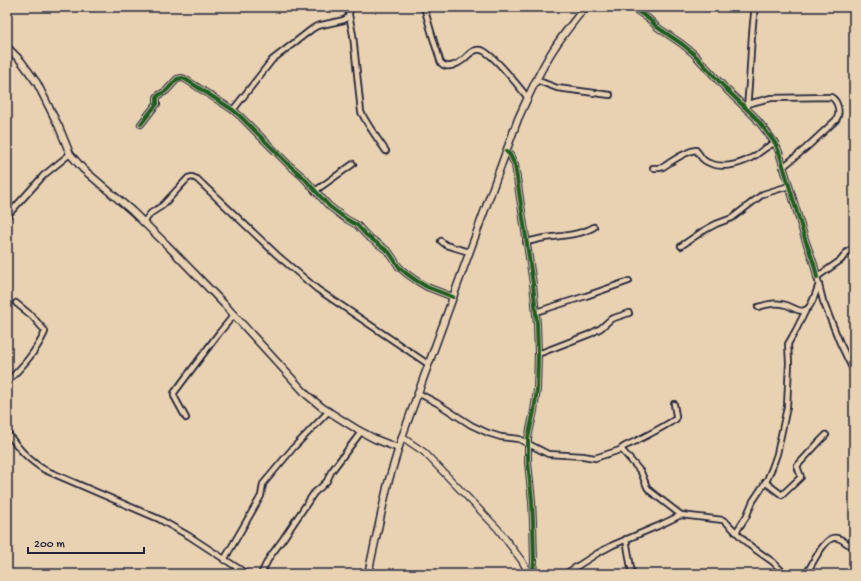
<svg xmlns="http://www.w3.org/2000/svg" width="861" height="581" viewBox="0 0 861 581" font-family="'Gochi Hand',sans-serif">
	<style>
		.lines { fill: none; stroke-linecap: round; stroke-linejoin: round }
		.minor-casing { stroke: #22223b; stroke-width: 8 }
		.tertiary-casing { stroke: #22223b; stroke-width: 8 }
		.secondary-casing { stroke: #22223b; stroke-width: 9 }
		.minor { stroke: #e8d2b1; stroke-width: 4.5 }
		.tertiary { stroke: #e8d2b1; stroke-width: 5.5 }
		.secondary { stroke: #e8d2b1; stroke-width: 6 }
		.cycleway-casing { stroke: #e8d2b1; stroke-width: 6 }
		.cycleway { stroke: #1b5e20; stroke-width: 4 }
	</style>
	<rect width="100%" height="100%" fill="#e8d2b1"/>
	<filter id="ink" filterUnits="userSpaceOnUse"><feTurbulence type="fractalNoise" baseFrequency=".025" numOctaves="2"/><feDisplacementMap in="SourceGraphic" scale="8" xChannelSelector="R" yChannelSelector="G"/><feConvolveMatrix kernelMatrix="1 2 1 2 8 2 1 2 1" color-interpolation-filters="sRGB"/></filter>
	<g filter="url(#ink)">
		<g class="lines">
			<defs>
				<g id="minor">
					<path d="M424,7C428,21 432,35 436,48C438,52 439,59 441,63C447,70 458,64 463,60C468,56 473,48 481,50C492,52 520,88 528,98"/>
					<path d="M632,7L649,19L657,27L682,44L694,54L727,90L754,116L766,131L775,143L779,152L805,239L814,264L817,277"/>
					<path d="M349,15L353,35L361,112C368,126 377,138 386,151"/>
					<path d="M536,80L557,88L610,95"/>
					<path d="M747,104L771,98L831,97C838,101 841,113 836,120L806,148L783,167"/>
					<path d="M747,106C751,73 750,40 755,7"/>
					<path d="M233,110L272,60L312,29L317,26L344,20L348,17L351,7"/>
					<path d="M141,124L155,106L157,104V97L159,95L166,91L177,79L182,78L185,79L233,110L240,116L288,164L303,177L329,206L346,219L357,225L366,235L389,252L399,267L407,274L417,281L427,287L453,297"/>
					<path d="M506,151L510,155L515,165L533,284L537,324L538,354L537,390L534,411L528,438V462L532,501L533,522L534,562L533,570L532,574"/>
					<path d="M653,168H659L663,167C672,161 686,151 696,150C699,153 701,158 704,160C706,162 709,163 712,164C726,169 744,163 756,155C763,150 767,146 775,143"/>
					<path d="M315,191L353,164"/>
					<path d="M7,216L44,175L70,154"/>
					<path d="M144,222L151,213L162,206L188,178L192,177L197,179L277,255L317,289L428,364"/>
					<path d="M441,241L446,245L469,252"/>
					<path d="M526,242C532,241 538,239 545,238C560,236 581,235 594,227"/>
					<path d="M681,246L703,231L716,224L732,218L763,194L789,186"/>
					<path d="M854,247L847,252L841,260L817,277L823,301L840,343L854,372"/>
					<path d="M758,307C768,304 776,302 786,305C793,307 800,314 807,309C812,306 817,289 819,284"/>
					<path d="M536,312L586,296L629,281"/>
					<path d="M538,354L590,334L601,328L611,319L629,313"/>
					<path d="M7,382C22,367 36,352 45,332V331L32,316L16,303"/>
					<path d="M418,393L437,403L471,425L488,433L501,437L519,439L548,454L583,456L595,458L620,450H622L641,472L647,487L650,491L681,515"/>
					<path d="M186,418L174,396V393L219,333L234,315"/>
					<path d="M7,432C18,448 28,460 45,470L159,519L189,536L247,574"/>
					<path d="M620,450C624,445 631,444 636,441C650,434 663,427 676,419V416L674,404"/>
					<path d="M765,482L782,495L801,477L797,466L820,441L826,435"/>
					<path d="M736,532L746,517L753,501L767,480L772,468L777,454L787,407L789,363L788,344L796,330L806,310"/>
					<path d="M626,539L632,574"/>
					<path d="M224,560L261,496L263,484L294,447L329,411"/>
					<path d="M261,574L269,558L283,539L314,493L321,487L327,481L331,472L361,432"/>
					<path d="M565,574L598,553L613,545L658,526L681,515L723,520L726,522L749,545L773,562L785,574"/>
					<path d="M806,574C812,566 825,534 837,538C845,539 845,546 854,545"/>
				</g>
				<path id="tertiary" d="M402,437L424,452L498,529L522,561L529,574"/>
				<g id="secondary">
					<path d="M7,47L21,61L37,83L59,127L70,154L83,169L132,211L167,245L224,304L307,395L323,408L358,430L375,439L398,448"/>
					<path d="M368,574L388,483L402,437L518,119C529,95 540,69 555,47C564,33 575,20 585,7"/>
				</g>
			</defs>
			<use href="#minor" class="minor-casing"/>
			<use href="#tertiary" class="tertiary-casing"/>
			<use href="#secondary" class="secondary-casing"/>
			<use href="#minor" class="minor"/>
			<use href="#tertiary" class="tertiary"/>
			<use href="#secondary" class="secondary"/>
			<defs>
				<g id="cycleway">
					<path d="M632,7L649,19L657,27L682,44L694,54L727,90L754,116L766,131L775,143L779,152L805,239L814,264L817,277"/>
					<path d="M141,124L155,106L157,104V97L159,95L166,91L177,79L182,78L185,79L233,110L240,116L288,164L303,177L329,206L346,219L357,225L366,235L389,252L399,267L407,274L417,281L427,287L453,297"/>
					<path d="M506,151L510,155L515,165L533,284L537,324L538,354L537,390L534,411L528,438V462L532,501L533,522L534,562L533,570L532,574"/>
				</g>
			</defs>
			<use href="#cycleway" class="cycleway-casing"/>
			<use href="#cycleway" class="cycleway"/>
		</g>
	</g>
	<rect width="861" height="581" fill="none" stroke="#e8d2b1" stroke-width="24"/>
	<rect x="12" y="12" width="837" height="557" fill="none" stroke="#22223b" stroke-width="1.5" filter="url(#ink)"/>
	<path d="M28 547v6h116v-6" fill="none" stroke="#22223b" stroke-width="2"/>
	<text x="34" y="547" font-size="12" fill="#22223b" stroke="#e8d2b1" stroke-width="3" paint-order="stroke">200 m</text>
</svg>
